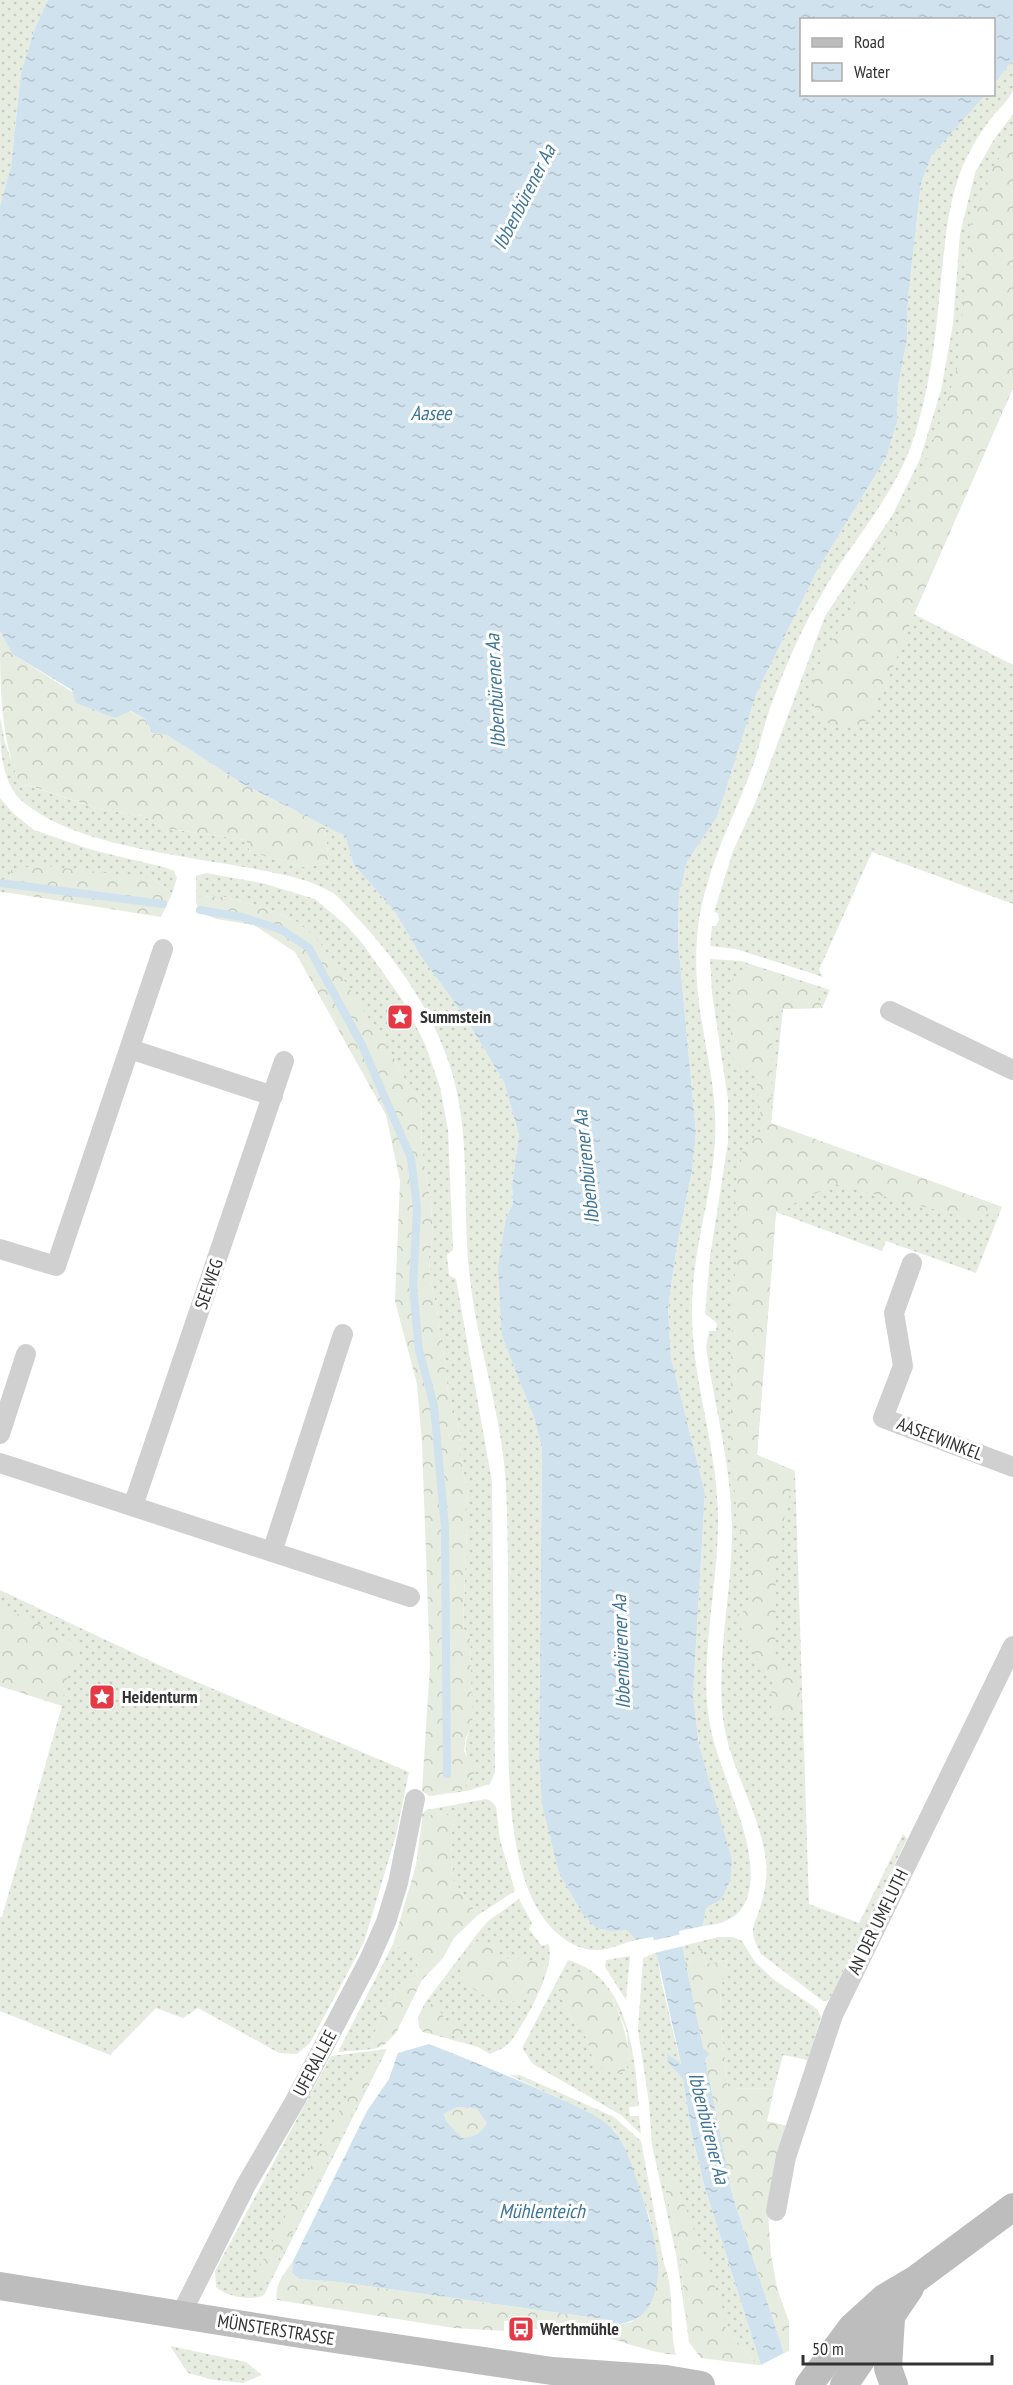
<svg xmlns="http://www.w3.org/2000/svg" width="1013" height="2385" viewBox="0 0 1013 2385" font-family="'PT Sans Narrow',sans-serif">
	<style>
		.grass { fill: url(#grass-dots); fill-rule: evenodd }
		.forest { fill: url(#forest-crowns) }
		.water { fill: url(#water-ripples); fill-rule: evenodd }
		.pier { fill: #fff }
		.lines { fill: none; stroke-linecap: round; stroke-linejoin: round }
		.stream { stroke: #cfe2ee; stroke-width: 8 }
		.street { stroke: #d0d0d0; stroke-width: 20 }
		.secondary { stroke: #bdbdbd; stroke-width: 28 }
		.labels { text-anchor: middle; stroke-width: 6; stroke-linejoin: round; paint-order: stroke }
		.poi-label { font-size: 18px; font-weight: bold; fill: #333; stroke: #fff; text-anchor: start }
		.street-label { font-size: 18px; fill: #333; stroke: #fff }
		.water-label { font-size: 20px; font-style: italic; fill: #3f7597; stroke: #fff }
	</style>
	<defs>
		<pattern id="grass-dots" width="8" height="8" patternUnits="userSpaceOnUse" patternTransform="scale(1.5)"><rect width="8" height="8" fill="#e6ecdf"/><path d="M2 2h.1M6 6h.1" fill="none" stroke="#c6cbc0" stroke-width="1.8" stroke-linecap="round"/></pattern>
		<pattern id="forest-crowns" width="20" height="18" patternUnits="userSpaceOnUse" patternTransform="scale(1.5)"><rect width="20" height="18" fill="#e6ecdf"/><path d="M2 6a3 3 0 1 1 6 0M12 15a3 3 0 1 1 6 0" fill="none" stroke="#c6cbc0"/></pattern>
		<pattern id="water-ripples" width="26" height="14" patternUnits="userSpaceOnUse" patternTransform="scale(1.5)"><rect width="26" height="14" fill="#cfe2ee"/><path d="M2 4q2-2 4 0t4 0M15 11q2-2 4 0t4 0" fill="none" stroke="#b2c2cd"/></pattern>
	</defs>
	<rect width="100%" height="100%" fill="#fff"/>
	<g class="grass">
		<path d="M0,0H48L35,28L21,72L11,166L0,206Z"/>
		<path d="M1013,60C1013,68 1013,82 1013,90C1010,100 996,111 989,121C975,140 964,160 957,182C946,217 944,254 940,290C935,343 929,395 911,446C890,503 847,546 819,599C798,636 781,676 767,717C762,733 759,749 753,765C739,805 718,844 707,885C695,924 694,963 699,1003C705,1049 718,1094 715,1141C712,1197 692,1251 692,1308C691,1380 717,1444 718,1515C719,1581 701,1647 708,1713C714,1766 757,1835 750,1886C746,1913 730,1924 703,1926L706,1908L722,1899L730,1881L699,1745L693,1695L705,1493L671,1358L668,1309L676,1251L692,1171L696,1133L678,941L679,895L687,862L717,817L757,692L817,571L885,460L897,422L898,386L907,340L908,298L921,184L932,155L984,95L994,94V84Z"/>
		<path d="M1013,114V388L914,614L1013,665V904L872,852L819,970L823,977L736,949L710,946L712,926H716L719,920L718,913L714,912L733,851L756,801L825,616L893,514L920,459L941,390L953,324L960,234L975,173L993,141Z"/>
		<path d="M0,717L5,743L20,785L30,786L100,809L143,816L163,828L246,840L250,852L304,867L329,863L325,829L328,827L345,836L354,865L395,912L420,955L465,1017L504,1082L519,1135L512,1185L513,1203L506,1218L502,1335L535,1420L542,1449L539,1751L612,1931L627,1929L636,1940C625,1942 619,1946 607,1949C582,1954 560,1940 545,1920C503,1864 509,1754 508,1686C508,1619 509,1552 506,1485C502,1415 478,1348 470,1279C463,1221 469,1161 459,1103C448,1036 407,971 361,922C352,913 343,900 333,893C309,878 277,873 249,868C186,856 94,847 40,814C28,806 18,800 11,787C0,765 0,741 0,717Z"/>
		<path d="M0,798L13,813L34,830L92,850L164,867L174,871L177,878L172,894L154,879L11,870L10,893L0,892Z"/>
		<path d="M206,873L262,883L315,899L347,926L362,943L403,1001L425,1044L440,1087L448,1130L453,1250L447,1255L449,1275L456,1279L492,1482L495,1772L490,1784L467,1791L429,1796L462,1790L475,1772C463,1755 463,1743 472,1725L470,1639L463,1627L467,1526L465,1511L468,1493L459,1453L461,1435L448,1391L444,1356L439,1334L437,1309L430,1277L429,1257L433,1235L431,1204L422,1150L421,1101L408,1086L394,1058L318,941L299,923L269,909L224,897L201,896L196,903V876Z"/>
		<path d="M710,959L741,961L830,990L822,1008L783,1009L771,1123L1002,1207L976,1273L886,1241L882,1251L776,1212L757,1455L795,1471L809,1904L859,1923L903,1834L907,1839L829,2000L823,2001L761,1954C757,1946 752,1937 753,1928C754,1923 757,1917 759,1911C764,1895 768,1879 766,1862C761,1813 728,1766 723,1718C716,1656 732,1594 732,1531C732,1469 715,1408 706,1347L709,1331H716L717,1323L705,1314L710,1257L728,1142V1100L712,993Z"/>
		<path d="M0,1590L178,1674L409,1772L396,1835L364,1942L310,2043L297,2054L279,2053L198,2008L183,2018L156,2008L110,2055L0,2011V1917H2L62,1706L0,1686Z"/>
		<path d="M486,1799L491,1801L496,1807L500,1840L515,1891L478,1915L453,1880L451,1836L455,1819C443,1812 432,1812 422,1821V1814L426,1810Z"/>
		<path d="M519,1899L532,1923L529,1929L542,1946L548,1944C558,1964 524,2025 510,2042C505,2048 496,2051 490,2054L478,2047L423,2032L419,2027L418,2017L425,2003L477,1934L488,1921ZM498,1954L514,1962L544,1964C547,1987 529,1993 511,2002L476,1991Z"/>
		<path d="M718,1937H733L742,1941L755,1962L773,1979L817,2009L821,2017L808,2060L783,2055L774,2089L728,2088L720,2015L721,1988L727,1960L706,1964L702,1945L690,1963L684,1960L682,1946Z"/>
		<path d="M393,1944L418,1958L416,1977L397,1986L395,1998L384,2009L371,2043L374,2049L338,2052Z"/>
		<path d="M657,1952L661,1980L681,2065L669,2064L683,2079L691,2130L705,2188L761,2365H757L724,2325L675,2179L667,2181L665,2188L678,2240L689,2341L676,2254L652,2145L649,2103L638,2030L643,1958Z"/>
		<path d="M630,1956L626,2000L605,1967L606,1960Z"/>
		<path d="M568,1960C629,1977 634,2053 639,2106L629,2107L630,2116H639L641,2134L621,2115L533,2064L522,2048ZM557,1987L613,1999L627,2032L629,2060L594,2062L586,2037L572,2021Z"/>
		<path d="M387,2049L264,2295C252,2302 225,2296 216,2287L215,2271L331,2056Z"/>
		<path d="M509,2075H520L614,2117L641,2141L664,2264L654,2247L650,2219L628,2158L615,2131L586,2111Z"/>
		<path d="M170,2346L246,2362L262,2375L243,2383L214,2380L188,2373Z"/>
	</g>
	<g class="forest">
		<path d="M1013,137V388L914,614L885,687L862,727L836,726L821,720L809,695L823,655L841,628L910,504L939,425L957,369L971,225L991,171Z"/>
		<path d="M0,631L12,654L114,718L130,711L145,719L152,733L167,735L243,784L328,827L325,829L329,863L304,867L250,852L246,840L163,828L143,816L100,809L31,786L20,785C0,737 0,683 0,631Z"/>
		<path d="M39,865L154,879L172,894L161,917L10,893L11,870Z"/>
		<path d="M201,896L224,897L269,909L299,923L319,941L394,1058L408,1086L421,1101L422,1150L431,1204L433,1235L429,1257L430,1277L437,1309L439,1334L444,1356L448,1391L461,1435L459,1453L468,1493L465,1511L467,1526L463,1627L470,1639L472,1709V1725L466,1737L464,1751L475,1772L462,1790L429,1796L422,1791L430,1665L422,1444L417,1384L395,1301L400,1181L386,1115L295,952L254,925L216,919L202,913L196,903Z"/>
		<path d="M753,966L815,989L822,1008L783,1009L773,1014L771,1123L1002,1207L976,1220L835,1184L776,1212L757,1455L795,1471L776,1555L775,1654L795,1675L802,1699L795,1718H771L772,1678L754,1654L735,1616L751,1607V1557L737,1524L731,1434V1370L733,1291L739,1245L735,1197L743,1149L762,1129L756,1076L736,1063L729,1050L734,1009L732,978Z"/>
		<path d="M0,1607H4L79,1645L80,1659C66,1669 65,1689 62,1705L0,1686Z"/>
		<path d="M446,1814L455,1819L451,1836L453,1880L478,1915L454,1938L443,1958L422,1980L396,2033L384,2045L374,2049L371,2043L384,2009L395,1998L396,1986L416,1977L418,1958L393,1944L416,1865L422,1821L428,1815Z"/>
		<path d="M475,1941L489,1943L497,1946L498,1954L514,1962L519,1958L544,1964C551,2014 486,2008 465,1981C462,1976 460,1968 458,1963Z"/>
		<path d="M702,1944L706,1964L727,1960L721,1988L720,2015L728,2088L774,2089L767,2121L788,2126L768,2213L771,2255L777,2288L789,2322V2351L784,2353L732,2194L684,1960L690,1963Z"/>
		<path d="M586,1972L593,1974C599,1982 608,1990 613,2000C619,2011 647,2085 610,2072C605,2070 599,2065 594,2062L586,2037L572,2021L557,1987L566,1975Z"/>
		<path d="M434,2001L444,2018L460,2027L465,2036H451L423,2032L419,2027L425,2010Z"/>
		<path d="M378,2063L265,2286L256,2282L258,2270L355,2080L365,2069Z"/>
		<path d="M457,2107L477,2109L488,2123C481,2134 474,2137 462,2139L446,2121L444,2114Z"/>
		<path d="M675,2179L725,2314L724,2325L757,2365L701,2358L689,2342L678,2240L665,2188L667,2180Z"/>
		<path d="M654,2247C657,2252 662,2258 664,2264C676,2293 668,2326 676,2355C646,2352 618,2339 589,2333C568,2328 545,2329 523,2329L520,2319L504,2321V2331L454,2328L277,2300C274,2284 285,2273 293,2261L292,2273L299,2279L339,2282L609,2320L616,2325L632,2322L658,2271Z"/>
	</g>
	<g class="water">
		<path d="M48,0H1013V60L994,84V20H802V94L985,95L932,155L921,184L908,298L907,340L898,386L897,422L886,458L817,571L757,692L717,817L687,862L679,895L678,941L696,1133L692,1171L676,1251L668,1309L671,1358L705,1493L693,1695L699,1745L732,1860L730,1881L722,1899L706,1908L703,1926L679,1931L703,2048L710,2054L705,2059L732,2194L784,2353L761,2365L705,2188L691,2130L683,2079L669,2064L667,2054L681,2064L653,1937L636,1940L627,1930L612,1931L596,1928L583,1914L559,1873L542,1804L539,1751L542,1449L535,1420L502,1336L498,1267L506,1218L513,1203L512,1185L519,1135L504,1082L465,1017L420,955L395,912L354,865L345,836L243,784L167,735L152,733L145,719L131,711L115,718L76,703L72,690L12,654L0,631V206L11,166L21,72L35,28Z"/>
		<path d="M429,2044C472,2061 514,2078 556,2097C573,2105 602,2116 615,2132C628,2148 636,2179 643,2199C649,2217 660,2257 658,2275C654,2304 647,2320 615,2325L609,2320L339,2282L299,2279L292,2273L293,2261L367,2111L389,2079L398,2053ZM457,2107L477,2109L487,2123C481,2134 474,2137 462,2138L446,2121L444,2114Z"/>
	</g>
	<path class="pier" d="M682,1934L684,1946L654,1953L651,1941Z"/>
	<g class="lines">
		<g class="stream">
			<path d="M0,883L163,904"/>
			<path d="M200,910L242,917L282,930L309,948L362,1045L411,1158L417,1208L413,1287L419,1350L434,1406L445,1528L447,1774"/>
		</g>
		<g class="street">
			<path d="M890,1011L1013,1070"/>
			<path d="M130,1049L273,1096"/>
			<path d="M0,1249L56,1266L163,949"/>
			<path d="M912,1263L894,1313L903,1366L883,1418L1013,1467"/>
			<path d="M0,1434L26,1354"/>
			<path d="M0,1463L410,1597"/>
			<path d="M133,1506L284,1061"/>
			<path d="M272,1552L343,1334"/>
			<path d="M776,2211L786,2157L833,2015L1013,1646"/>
			<path d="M181,2314L246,2185L295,2101L369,1960L386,1922L398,1883L415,1799"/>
		</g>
		<g class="secondary">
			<path d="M0,2286L294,2333L552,2371L666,2379L701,2385"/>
			<path d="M891,2318L888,2368L894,2385"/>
			<path d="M809,2385L852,2327L884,2298L916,2279L1013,2207"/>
			<path d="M844,2385L910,2288"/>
		</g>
	</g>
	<defs>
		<symbol id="sight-square" viewBox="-11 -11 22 22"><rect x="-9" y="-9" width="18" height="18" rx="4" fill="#e63946" stroke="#fff"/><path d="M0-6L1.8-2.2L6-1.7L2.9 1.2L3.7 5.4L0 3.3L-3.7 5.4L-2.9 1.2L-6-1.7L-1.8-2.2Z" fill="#fff"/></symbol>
		<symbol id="bus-square" viewBox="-11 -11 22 22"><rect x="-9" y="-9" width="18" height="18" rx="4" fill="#e63946" stroke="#fff"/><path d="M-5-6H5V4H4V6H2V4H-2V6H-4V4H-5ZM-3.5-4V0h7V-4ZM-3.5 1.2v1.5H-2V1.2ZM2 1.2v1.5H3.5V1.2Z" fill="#fff"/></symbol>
	</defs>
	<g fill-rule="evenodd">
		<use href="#sight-square" x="385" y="1002" width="30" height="30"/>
		<use href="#sight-square" x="87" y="1682" width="30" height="30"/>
		<use href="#bus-square" x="506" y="2314" width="30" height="30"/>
	</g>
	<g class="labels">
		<g class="poi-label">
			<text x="420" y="1023">Summstein</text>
			<text x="122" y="1703">Heidenturm</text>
			<text x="540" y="2335">Werthmühle</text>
		</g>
		<g class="street-label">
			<text transform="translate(209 1284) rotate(-71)" y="6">SEEWEG</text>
			<text transform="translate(940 1439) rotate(21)" y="6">AASEEWINKEL</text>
			<text transform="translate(878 1922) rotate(-64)" y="6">AN DER UMFLUTH</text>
			<text transform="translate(315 2063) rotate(-62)" y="6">UFERALLEE</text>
			<text transform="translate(276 2330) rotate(9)" y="6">MÜNSTERSTRASSE</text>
		</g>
		<g class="water-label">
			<text transform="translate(524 197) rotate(-63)" y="7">Ibbenbürener Aa</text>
			<text x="431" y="420">Aasee</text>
			<text transform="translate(495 691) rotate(-93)" y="7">Ibbenbürener Aa</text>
			<text transform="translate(586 1167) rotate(-96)" y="7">Ibbenbürener Aa</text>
			<text transform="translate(621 1652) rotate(-92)" y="7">Ibbenbürener Aa</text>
			<text transform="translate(709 2128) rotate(76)" y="7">Ibbenbürener Aa</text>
			<text x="542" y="2218">Mühlenteich</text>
		</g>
	</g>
	<rect x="800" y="18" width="195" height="78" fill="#ffffff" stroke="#adadad" stroke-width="1.5"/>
	<rect x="812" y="38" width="30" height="9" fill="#bdbdbd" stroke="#adadad" stroke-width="1.5"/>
	<text x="854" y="48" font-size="18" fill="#333333">Road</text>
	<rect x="812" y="63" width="30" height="18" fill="url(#water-ripples)" stroke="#adadad" stroke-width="1.5"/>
	<text x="854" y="78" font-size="18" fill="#333333">Water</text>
	<path d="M803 2355v9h189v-9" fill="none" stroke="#333333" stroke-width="3"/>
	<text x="812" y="2355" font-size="18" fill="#333333" stroke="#ffffff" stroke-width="4.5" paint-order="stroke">50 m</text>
</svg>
